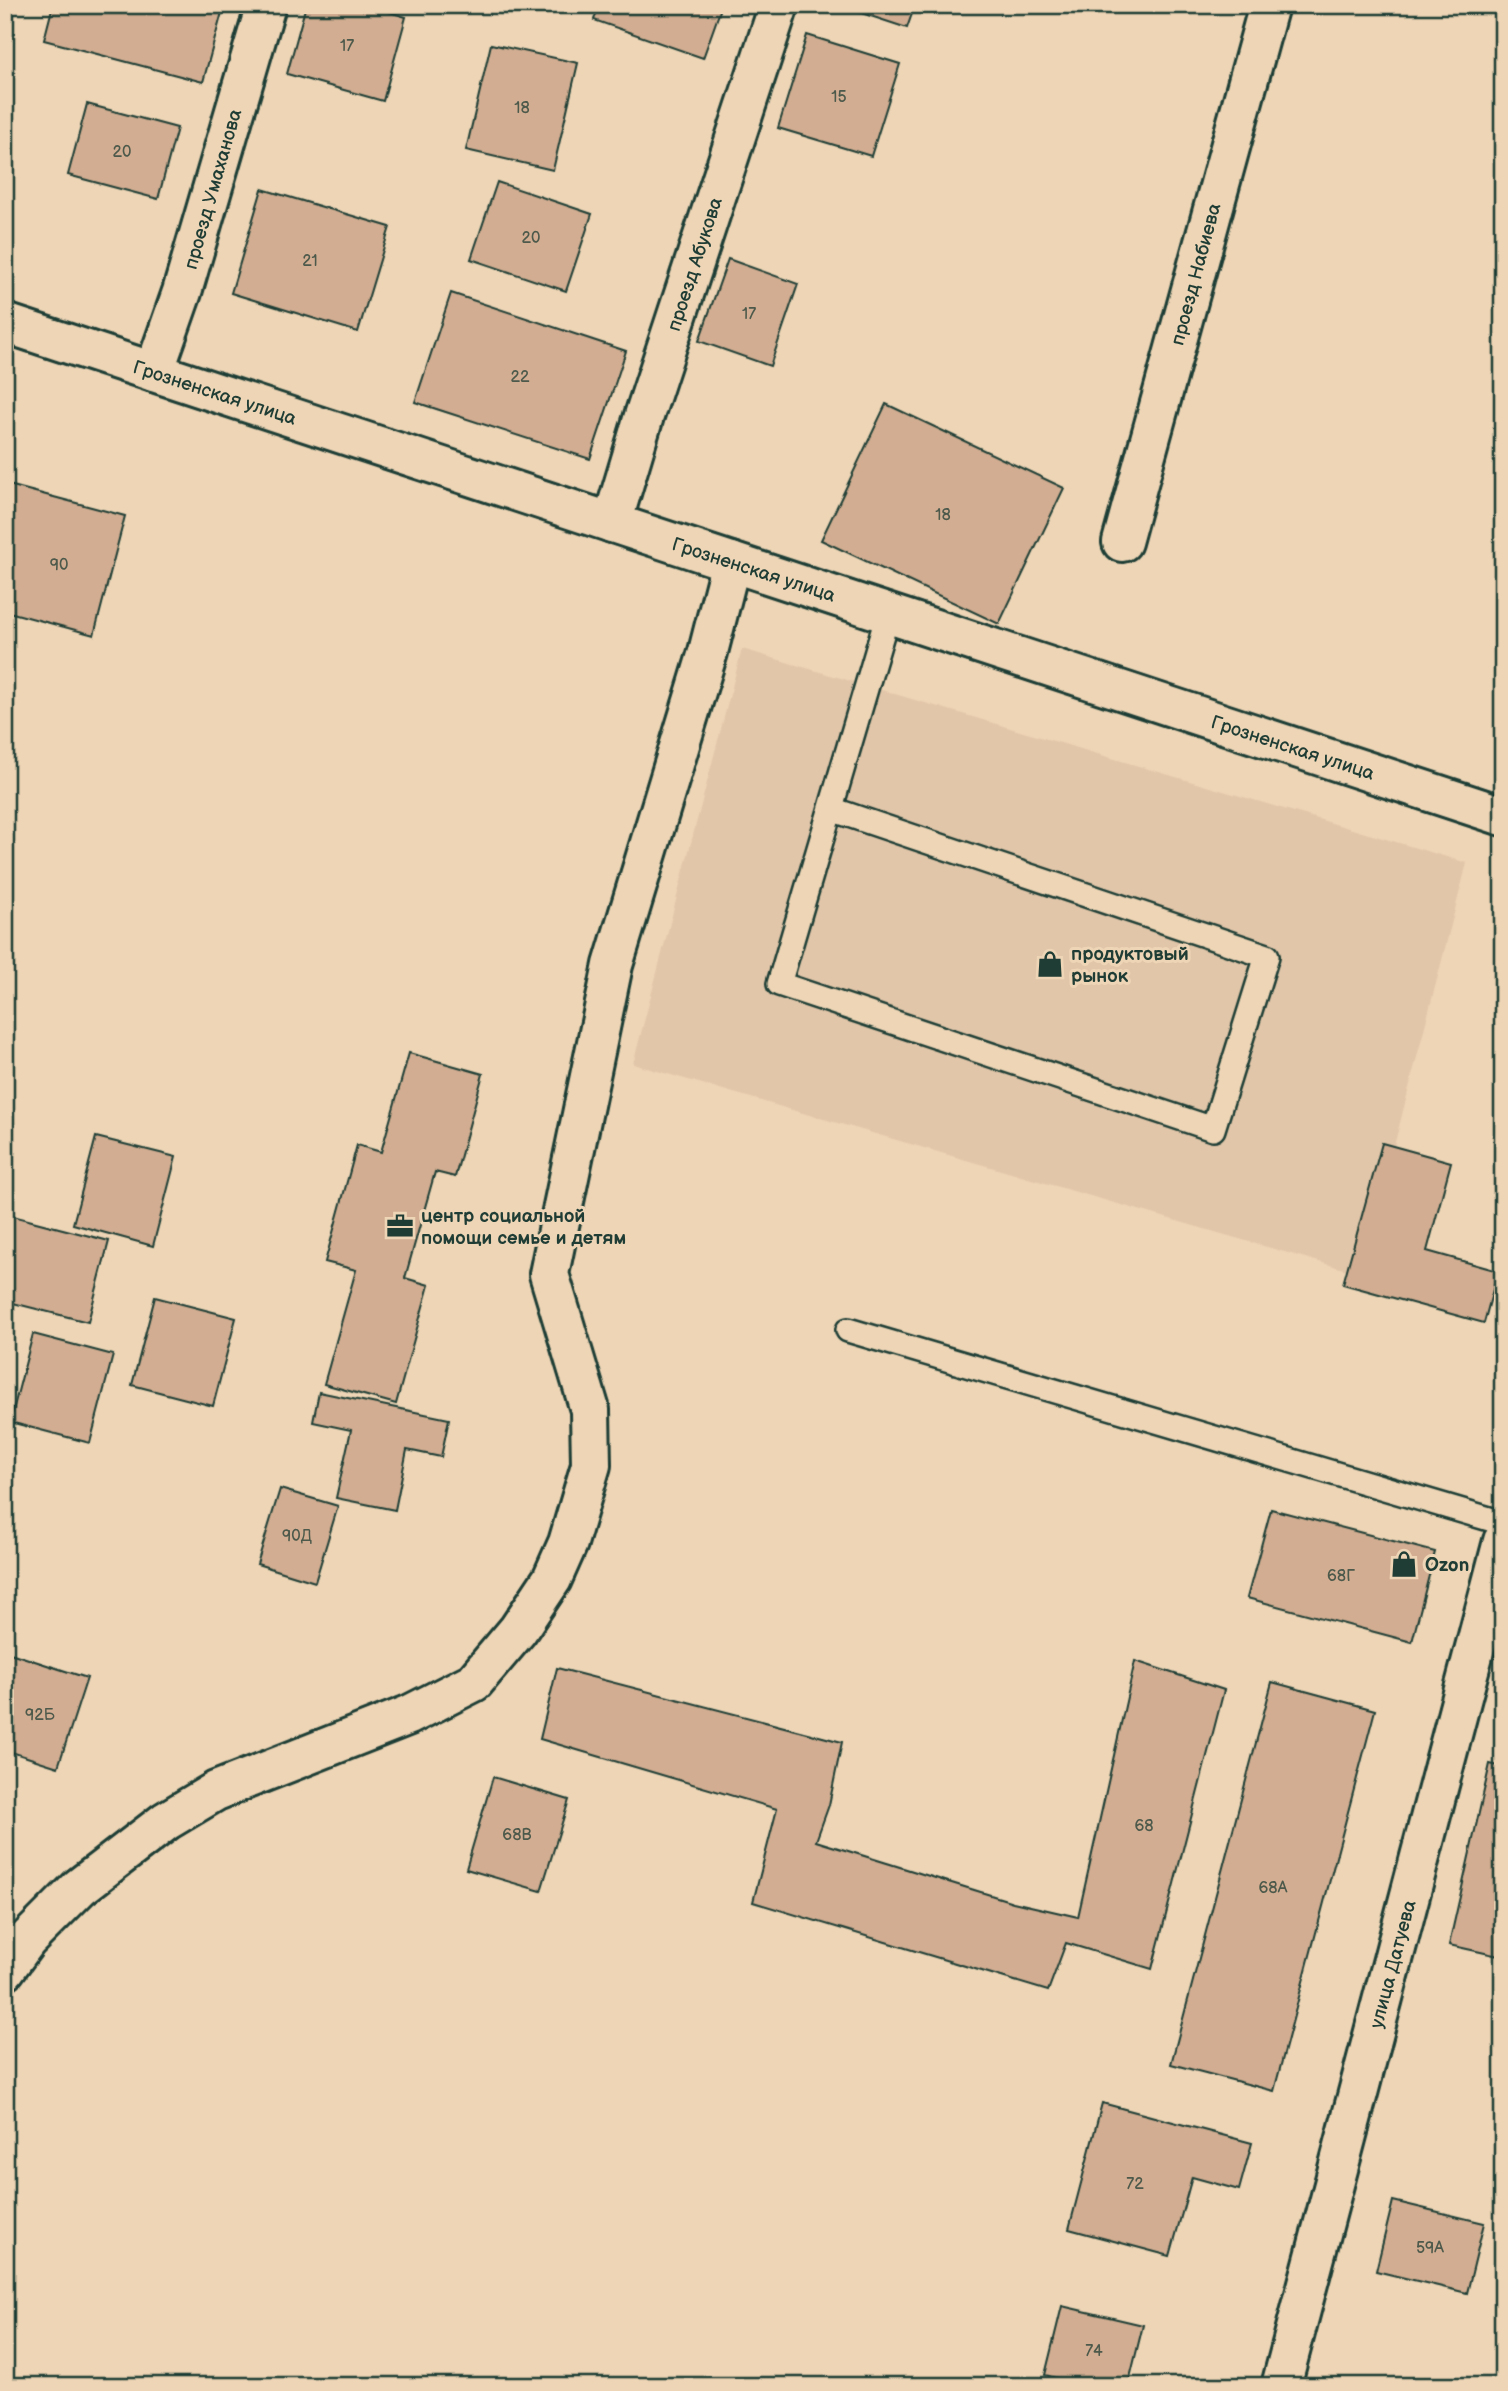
<svg xmlns="http://www.w3.org/2000/svg" width="1508" height="2391" viewBox="0 0 1508 2391" font-family="'Balsamiq Sans',sans-serif">
	<style>
		.built { fill: #e2c6a9 }
		.building { fill: #d2ad91; stroke: #1f3d34; stroke-width: 2 }
		.lines { fill: none; stroke-linecap: round; stroke-linejoin: round }
		.service-casing { stroke: #1f3d34; stroke-width: 28 }
		.minor-casing { stroke: #1f3d34; stroke-width: 44 }
		.tertiary-casing { stroke: #1f3d34; stroke-width: 44 }
		.service { stroke: #eed5b6; stroke-width: 23 }
		.minor { stroke: #eed5b6; stroke-width: 38 }
		.tertiary { stroke: #eed5b6; stroke-width: 38 }
		.labels { text-anchor: middle; stroke-width: 6; stroke-linejoin: round; paint-order: stroke }
		.number-label { font-size: 16px; fill: #4c594b }
		.street-label { font-size: 19px; fill: #1f3d34; stroke: #eed5b6 }
		.poi-label { font-size: 19px; font-weight: bold; fill: #1f3d34; stroke: #eed5b6; text-anchor: start }
	</style>
	<rect width="100%" height="100%" fill="#eed5b6"/>
	<filter id="ink" filterUnits="userSpaceOnUse"><feTurbulence type="fractalNoise" baseFrequency=".0143" numOctaves="2"/><feDisplacementMap in="SourceGraphic" scale="14" xChannelSelector="R" yChannelSelector="G"/><feConvolveMatrix kernelMatrix="1 2 1 2 8 2 1 2 1" color-interpolation-filters="sRGB"/></filter>
	<g filter="url(#ink)">
		<path class="built" d="M742,649L1467,863L1361,1274L633,1064Z"/>
		<g class="building">
			<path d="M53,5H224L203,82L44,40Z"/>
			<path d="M306,5H366L406,17L383,101L287,74Z"/>
			<path d="M599,5H722L703,58L594,20Z"/>
			<path d="M837,5H915L907,28Z"/>
			<path d="M807,35L900,64L871,156L778,128Z"/>
			<path d="M491,44L578,63L553,170L466,150Z"/>
			<path d="M87,104L177,128L158,199L68,175Z"/>
			<path d="M497,182L592,214L566,291L471,259Z"/>
			<path d="M262,189L390,227L358,332L231,293Z"/>
			<path d="M728,259L798,284L770,366L699,341Z"/>
			<path d="M451,293L626,351L590,459L415,402Z"/>
			<path d="M886,404L1064,488L999,624L821,540Z"/>
			<path d="M5,484L125,516L94,635L5,611Z"/>
			<path d="M409,1053L483,1074L455,1177L435,1172L405,1278L429,1285L396,1404L324,1384L356,1270L325,1262L357,1145L381,1152Z"/>
			<path d="M96,1137L176,1157L153,1246L73,1224Z"/>
			<path d="M1382,1143L1451,1162L1427,1251L1498,1271L1484,1323L1343,1284Z"/>
			<path d="M5,1214L109,1241L88,1322L5,1301Z"/>
			<path d="M155,1297L236,1318L213,1406L132,1385Z"/>
			<path d="M33,1334L113,1355L90,1443L10,1422Z"/>
			<path d="M319,1392L449,1419L441,1457L407,1450L395,1510L336,1498L351,1430L313,1422Z"/>
			<path d="M280,1489L338,1506L315,1582L257,1564Z"/>
			<path d="M1271,1509L1435,1552L1412,1642L1247,1598Z"/>
			<path d="M7,1652L87,1678L58,1767L5,1750Z"/>
			<path d="M1135,1661L1224,1690L1152,1969L1066,1943L1048,1991L753,1902L777,1809L540,1739L557,1668L842,1742L829,1805L816,1841L1013,1902L1078,1917Z"/>
			<path d="M1272,1682L1375,1710L1274,2091L1171,2064Z"/>
			<path d="M1490,1764L1503,1767V1957L1449,1945Z"/>
			<path d="M493,1777L569,1800L541,1891L466,1869Z"/>
			<path d="M1102,2103L1252,2143L1239,2190L1192,2177L1170,2256L1069,2229Z"/>
			<path d="M1393,2201L1484,2223L1467,2293L1376,2271Z"/>
			<path d="M1062,2306L1143,2325L1128,2386H1087L1045,2375Z"/>
		</g>
		<g class="lines">
			<defs>
				<g id="service">
					<path d="M831,809L1267,956L1213,1129L779,984L888,614"/>
					<path d="M848,1330L1503,1523"/>
				</g>
				<g id="minor">
					<path d="M5,323L1503,816"/>
					<path d="M154,372L182,292L266,5"/>
					<path d="M612,523L644,416L779,5"/>
					<path d="M1122,542L1269,5"/>
					<path d="M5,1970L27,1940L80,1887L166,1821L216,1791L409,1715L474,1682L518,1630L552,1579L568,1543L591,1465L590,1410L549,1274L613,965L708,652L731,562"/>
				</g>
				<path id="tertiary" d="M1281,2386L1503,1541"/>
			</defs>
			<use href="#service" class="service-casing"/>
			<use href="#minor" class="minor-casing"/>
			<use href="#tertiary" class="tertiary-casing"/>
			<use href="#service" class="service"/>
			<use href="#minor" class="minor"/>
			<use href="#tertiary" class="tertiary"/>
		</g>
	</g>
	<defs>
		<symbol id="shop-bare" viewBox="-9 -9 18 18"><path d="M-5-2.5h2.3a2.7 3.5 0 0 1 5.4 0H5L5.5 6h-11ZM-1.5-2.5h3a1.5 2.3 0 0 0-3 0Z" fill="#1f3d34" stroke="#eed5b6" stroke-width="2.5" paint-order="stroke"/></symbol>
		<symbol id="office-bare" viewBox="-9 -9 18 18"><path d="M-6-3h4V-5.5h4V-3h4V5H-6ZM-1-4.5V-3h2v-1.5ZM-6 0V1H6V0Z" fill="#1f3d34" stroke="#eed5b6" stroke-width="2.5" paint-order="stroke"/></symbol>
	</defs>
	<g fill-rule="evenodd">
		<use href="#shop-bare" x="1031" y="945" width="38" height="38"/>
		<use href="#office-bare" x="381" y="1207" width="38" height="38"/>
		<use href="#shop-bare" x="1385" y="1545" width="38" height="38"/>
	</g>
	<g class="labels">
		<g class="number-label">
			<text x="347" y="51">17</text>
			<text x="839" y="102">15</text>
			<text x="522" y="113">18</text>
			<text x="122" y="157">20</text>
			<text x="531" y="243">20</text>
			<text x="310" y="266">21</text>
			<text x="749" y="319">17</text>
			<text x="520" y="382">22</text>
			<text x="943" y="520">18</text>
			<text x="59" y="570">90</text>
			<text x="297" y="1541">90Д</text>
			<text x="1341" y="1581">68Г</text>
			<text x="40" y="1720">92Б</text>
			<text x="1144" y="1831">68</text>
			<text x="517" y="1840">68В</text>
			<text x="1273" y="1893">68А</text>
			<text x="1135" y="2189">72</text>
			<text x="1430" y="2253">59А</text>
			<text x="1094" y="2356">74</text>
		</g>
		<g class="street-label">
			<text transform="translate(212 189) rotate(-74)" y="7">проезд Умаханова</text>
			<text transform="translate(694 264) rotate(-72)" y="7">проезд Абукова</text>
			<text transform="translate(1195 274) rotate(-75)" y="7">проезд Набиева</text>
			<text transform="translate(215 392) rotate(18)" y="7">Грозненская улица</text>
			<text transform="translate(754 569) rotate(18)" y="7">Грозненская улица</text>
			<text transform="translate(1293 747) rotate(18)" y="7">Грозненская улица</text>
			<text transform="translate(1392 1964) rotate(-75)" y="7">улица Датуева</text>
		</g>
		<g class="poi-label">
			<text x="1071" y="960">продуктовый<tspan x="1071" dy="22">рынок</tspan></text>
			<text x="421" y="1222">центр социальной<tspan x="421" dy="22">помощи семье и детям</tspan></text>
			<text x="1425" y="1571">Ozon</text>
		</g>
	</g>
	<rect width="1508" height="2391" fill="none" stroke="#eed5b6" stroke-width="28"/>
	<rect x="14" y="14" width="1480" height="2363" fill="none" stroke="#1f3d34" stroke-width="2.5" filter="url(#ink)"/>
</svg>
